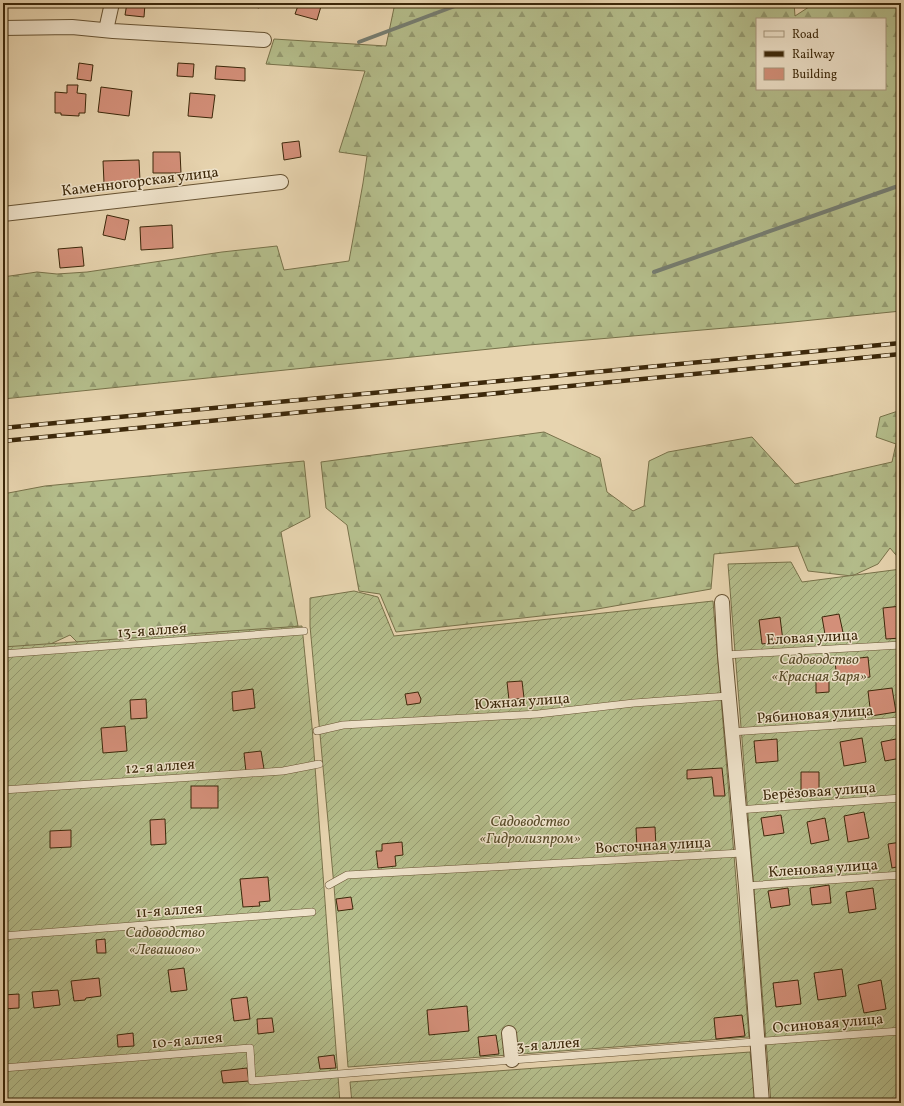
<svg xmlns="http://www.w3.org/2000/svg" width="904" height="1106" viewBox="0 0 904 1106" font-family="Vollkorn,serif">
	<style>
		.forest { fill: url(#forest-firs); stroke: #78724a; fill-rule: evenodd }
		.garden { fill: url(#garden-furrows); stroke: #78724a }
		.lines { fill: none; stroke-linecap: round; stroke-linejoin: round }
		.stream { stroke: #757d71; stroke-width: 4 }
		.building { fill: #d38f79; stroke: #3c280a }
		.lane-casing { stroke: #675333; stroke-width: 8 }
		.street-casing { stroke: #675333; stroke-width: 16 }
		.lane { stroke: #efe3cb; stroke-width: 7 }
		.street { stroke: #efe3cb; stroke-width: 14 }
		.rail-casing { stroke: #3c280a; stroke-width: 4.5 }
		.rail { stroke: #efe3cb; stroke-width: 3; stroke-dasharray: 9; stroke-linecap: butt }
		.labels { text-anchor: middle; stroke-width: 3; stroke-linejoin: round; paint-order: stroke }
		.street-label { font-size: 15px; fill: #3c280a; stroke: #efe3cb }
		.park-label { font-size: 15px; font-style: italic; fill: #5a4d2a; stroke: #efe3cb }
	</style>
	<defs>
		<pattern id="forest-firs" width="22" height="20" patternUnits="userSpaceOnUse"><rect width="22" height="20" fill="#b4bd8b"/><path d="M5 1l3.5 6h-7zM16 11l3.5 6h-7z" fill="#949a70"/></pattern>
		<pattern id="garden-furrows" width="10" height="10" patternUnits="userSpaceOnUse"><rect width="10" height="10" fill="#b4bd8b"/><path d="M-1 1l2-2M0 10L10 0M9 11l2-2" fill="none" stroke="#949a70"/></pattern>
	</defs>
	<rect width="100%" height="100%" fill="#e7d4af"/>
	<filter id="stains"><feTurbulence type="fractalNoise" baseFrequency=".005" numOctaves="4"/><feColorMatrix values="0 0 0 0 .2 0 0 0 0 .09 0 0 0 0 .02 0 0 0 .5 -.17"/></filter>
	<radialGradient id="worn" r=".72"><stop offset=".6" stop-color="#630" stop-opacity="0"/><stop offset="1" stop-color="#630" stop-opacity=".3"/></radialGradient>
	<g class="forest">
		<path d="M395,3H794L795,16L815,3H901V311L783,323L529,345L3,399V277L37,272L57,274L87,272L222,252L277,246L284,270L349,261L363,183L367,156L339,152L365,71L266,64L274,39L386,46ZM757,19H885V89H757Z"/>
		<path d="M901,410V561L890,548L878,564L852,576L808,571L798,546L714,554L711,589L586,611L396,632L380,594L359,591L347,525L326,508L321,462L544,432L600,458L607,492L633,511L644,506L649,461L668,452L752,437L795,484L892,462L896,444L876,437L880,417Z"/>
		<path d="M304,461L310,517L281,532L298,626L89,654L70,635L16,660H3V494L45,486Z"/>
	</g>
	<g class="garden">
		<path d="M791,562L802,582L901,569V1103H771L728,564Z"/>
		<path d="M354,591L378,597L394,636L713,601L749,1037L348,1067L334,886L310,626V598Z"/>
		<path d="M302,626L312,726L340,1103H3V647Z"/>
		<path d="M750,1052L756,1103H352L350,1082Z"/>
	</g>
	<g class="lines">
		<g class="stream">
			<path d="M359,42L463,3"/>
			<path d="M654,272L901,185"/>
		</g>
	</g>
	<g class="building">
		<path d="M127,3L145,4L144,17L125,15Z"/>
		<path d="M240,3H260L259,8Z"/>
		<path d="M299,3H322L317,20L295,14Z"/>
		<path d="M79,63L93,65L91,81L77,79Z"/>
		<path d="M178,63L194,64L193,77L177,76Z"/>
		<path d="M216,66L245,68V81L215,79Z"/>
		<path d="M67,85H78L77,93L86,94L85,113H79V116L61,115V113H55V92L67,93Z"/>
		<path d="M101,87L132,91L129,116L98,112Z"/>
		<path d="M190,93L215,95L212,118L188,116Z"/>
		<path d="M299,141L301,157L284,160L282,143Z"/>
		<path d="M153,152H180L181,173H153Z"/>
		<path d="M139,160L140,181L104,183L103,161Z"/>
		<path d="M107,215L129,220L125,240L103,235Z"/>
		<path d="M172,225L173,248L141,250L140,227Z"/>
		<path d="M82,247L84,266L60,268L58,249Z"/>
		<path d="M901,606V638L886,639L883,608Z"/>
		<path d="M839,614L844,637L826,640L822,617Z"/>
		<path d="M780,617L783,641L762,644L759,620Z"/>
		<path d="M868,657L870,677L837,681L835,661Z"/>
		<path d="M829,679V692L816,693V680Z"/>
		<path d="M522,681L524,698L509,700L507,682Z"/>
		<path d="M892,688L896,712L871,716L868,691Z"/>
		<path d="M253,689L255,708L233,711L232,692Z"/>
		<path d="M418,692L421,699L420,703L407,705L405,694Z"/>
		<path d="M146,699L147,718L131,719L130,700Z"/>
		<path d="M125,726L127,751L103,753L101,728Z"/>
		<path d="M862,738L866,762L844,766L840,742Z"/>
		<path d="M901,738V758L885,761L881,742Z"/>
		<path d="M777,739L778,761L756,763L754,741Z"/>
		<path d="M261,751L264,769L246,772L244,753Z"/>
		<path d="M722,768L725,796H714L712,777L687,779V770Z"/>
		<path d="M801,772H819V793L801,794Z"/>
		<rect x="191" y="786" width="27" height="22"/>
		<path d="M864,812L869,838L848,842L844,816Z"/>
		<path d="M781,815L784,833L764,836L761,818Z"/>
		<path d="M825,818L829,840L811,844L807,822Z"/>
		<path d="M165,819L166,844L151,845L150,820Z"/>
		<path d="M655,827L656,847L637,848L636,828Z"/>
		<path d="M71,830V847L50,848V831Z"/>
		<path d="M402,842L403,855L395,856L396,866L378,868L376,851H382V844Z"/>
		<path d="M901,842V866L892,868L888,844Z"/>
		<path d="M268,877L270,901L259,902L260,906L243,907L240,879Z"/>
		<path d="M829,885L831,903L812,905L810,888Z"/>
		<path d="M788,888L790,905L771,908L768,891Z"/>
		<path d="M873,888L876,909L849,913L846,892Z"/>
		<path d="M351,897L353,909L338,911L336,899Z"/>
		<path d="M105,939L106,953H97L96,940Z"/>
		<path d="M184,968L187,990L171,992L168,970Z"/>
		<path d="M842,969L846,996L818,1000L814,973Z"/>
		<path d="M99,978L101,996L86,998L85,1000L74,1001L71,981Z"/>
		<path d="M798,980L801,1004L776,1007L773,983Z"/>
		<path d="M881,980L886,1009L864,1013L858,985Z"/>
		<path d="M58,990L60,1005L34,1008L32,992Z"/>
		<path d="M19,994V1008L3,1009V995Z"/>
		<path d="M247,997L250,1019L234,1021L231,999Z"/>
		<path d="M467,1006L469,1031L429,1035L427,1010Z"/>
		<path d="M742,1015L745,1036L716,1039L714,1018Z"/>
		<path d="M272,1018L274,1032L258,1034L257,1019Z"/>
		<path d="M133,1033L134,1046L118,1047L117,1035Z"/>
		<path d="M496,1035L499,1054L480,1056L478,1037Z"/>
		<path d="M334,1055L336,1068L320,1069L318,1057Z"/>
		<path d="M247,1068L249,1081L223,1083L221,1071Z"/>
		<path d="M283,1100L284,1103H264V1102Z"/>
	</g>
	<g class="lines">
		<defs>
			<g id="lane">
				<path d="M3,654L304,631"/>
				<path d="M725,655L901,645"/>
				<path d="M317,731L343,725L538,714L634,703L728,696"/>
				<path d="M731,732L901,721"/>
				<path d="M3,790L283,771L319,764"/>
				<path d="M738,810L901,798"/>
				<path d="M329,885L347,875L742,853"/>
				<path d="M746,886L901,875"/>
				<path d="M3,936L312,912"/>
				<path d="M3,1068L250,1048L252,1081L512,1060L901,1031"/>
			</g>
			<g id="street">
				<path d="M3,28L72,27L113,31L264,40"/>
				<path d="M106,30L112,3"/>
				<path d="M3,214L281,182"/>
				<path d="M722,602L725,655L746,886L762,1103"/>
				<path d="M509,1033L512,1060"/>
			</g>
		</defs>
		<use href="#lane" class="lane-casing"/>
		<use href="#street" class="street-casing"/>
		<use href="#lane" class="lane"/>
		<use href="#street" class="street"/>
		<defs>
			<g id="rail">
				<path d="M3,428L901,343"/>
				<path d="M3,441L901,354"/>
			</g>
		</defs>
		<use href="#rail" class="rail-casing"/>
		<use href="#rail" class="rail"/>
	</g>
	<g class="labels">
		<g class="street-label">
			<text transform="translate(140 181) rotate(-7)" y="5">Каменногорская улица</text>
			<text transform="translate(152 630) rotate(-4)" y="5">13-я аллея</text>
			<text transform="translate(812 637) rotate(-3)" y="5">Еловая улица</text>
			<text transform="translate(522 701) rotate(-4)" y="5">Южная улица</text>
			<text transform="translate(815 714) rotate(-4)" y="5">Рябиновая улица</text>
			<text transform="translate(160 766) rotate(-4)" y="5">12-я аллея</text>
			<text transform="translate(819 791) rotate(-4)" y="5">Берёзовая улица</text>
			<text transform="translate(653 845) rotate(-3)" y="5">Восточная улица</text>
			<text transform="translate(823 868) rotate(-4)" y="5">Кленовая улица</text>
			<text transform="translate(169 910) rotate(-4)" y="5">11-я аллея</text>
			<text transform="translate(828 1023) rotate(-5)" y="5">Осиновая улица</text>
			<text transform="translate(187 1040) rotate(-5)" y="5">10-я аллея</text>
			<text transform="translate(548 1044) rotate(-4)" y="5">3-я аллея</text>
		</g>
		<g class="park-label">
			<text x="819" y="664">Садоводство<tspan x="819" dy="17">«Красная Заря»</tspan></text>
			<text x="530" y="826">Садоводство<tspan x="530" dy="17">«Гидролизпром»</tspan></text>
			<text x="165" y="937">Садоводство<tspan x="165" dy="17">«Левашово»</tspan></text>
		</g>
	</g>
	<rect width="904" height="1106" fill="none" stroke="#e7d4af" stroke-width="16"/>
	<rect x="4" y="4" width="896" height="1098" fill="none" stroke="#3c280a" stroke-width="2"/>
	<rect x="8" y="8" width="888" height="1090" fill="none" stroke="#3c280a"/>
	<rect x="756" y="18" width="130" height="72" fill="#efe3cb" stroke="#a7987e"/>
	<rect x="764" y="31" width="20" height="6" fill="#efe3cb" stroke="#a7987e"/>
	<text x="792" y="38" font-size="12" fill="#3c280a">Road</text>
	<rect x="764" y="51" width="20" height="6" fill="#3c280a" stroke="#a7987e"/>
	<text x="792" y="58" font-size="12" fill="#3c280a">Railway</text>
	<rect x="764" y="68" width="20" height="12" fill="#d38f79" stroke="#a7987e"/>
	<text x="792" y="78" font-size="12" fill="#3c280a">Building</text>
	<rect width="100%" height="100%" filter="url(#stains)"/>
	<rect width="100%" height="100%" fill="url(#worn)"/>
</svg>
